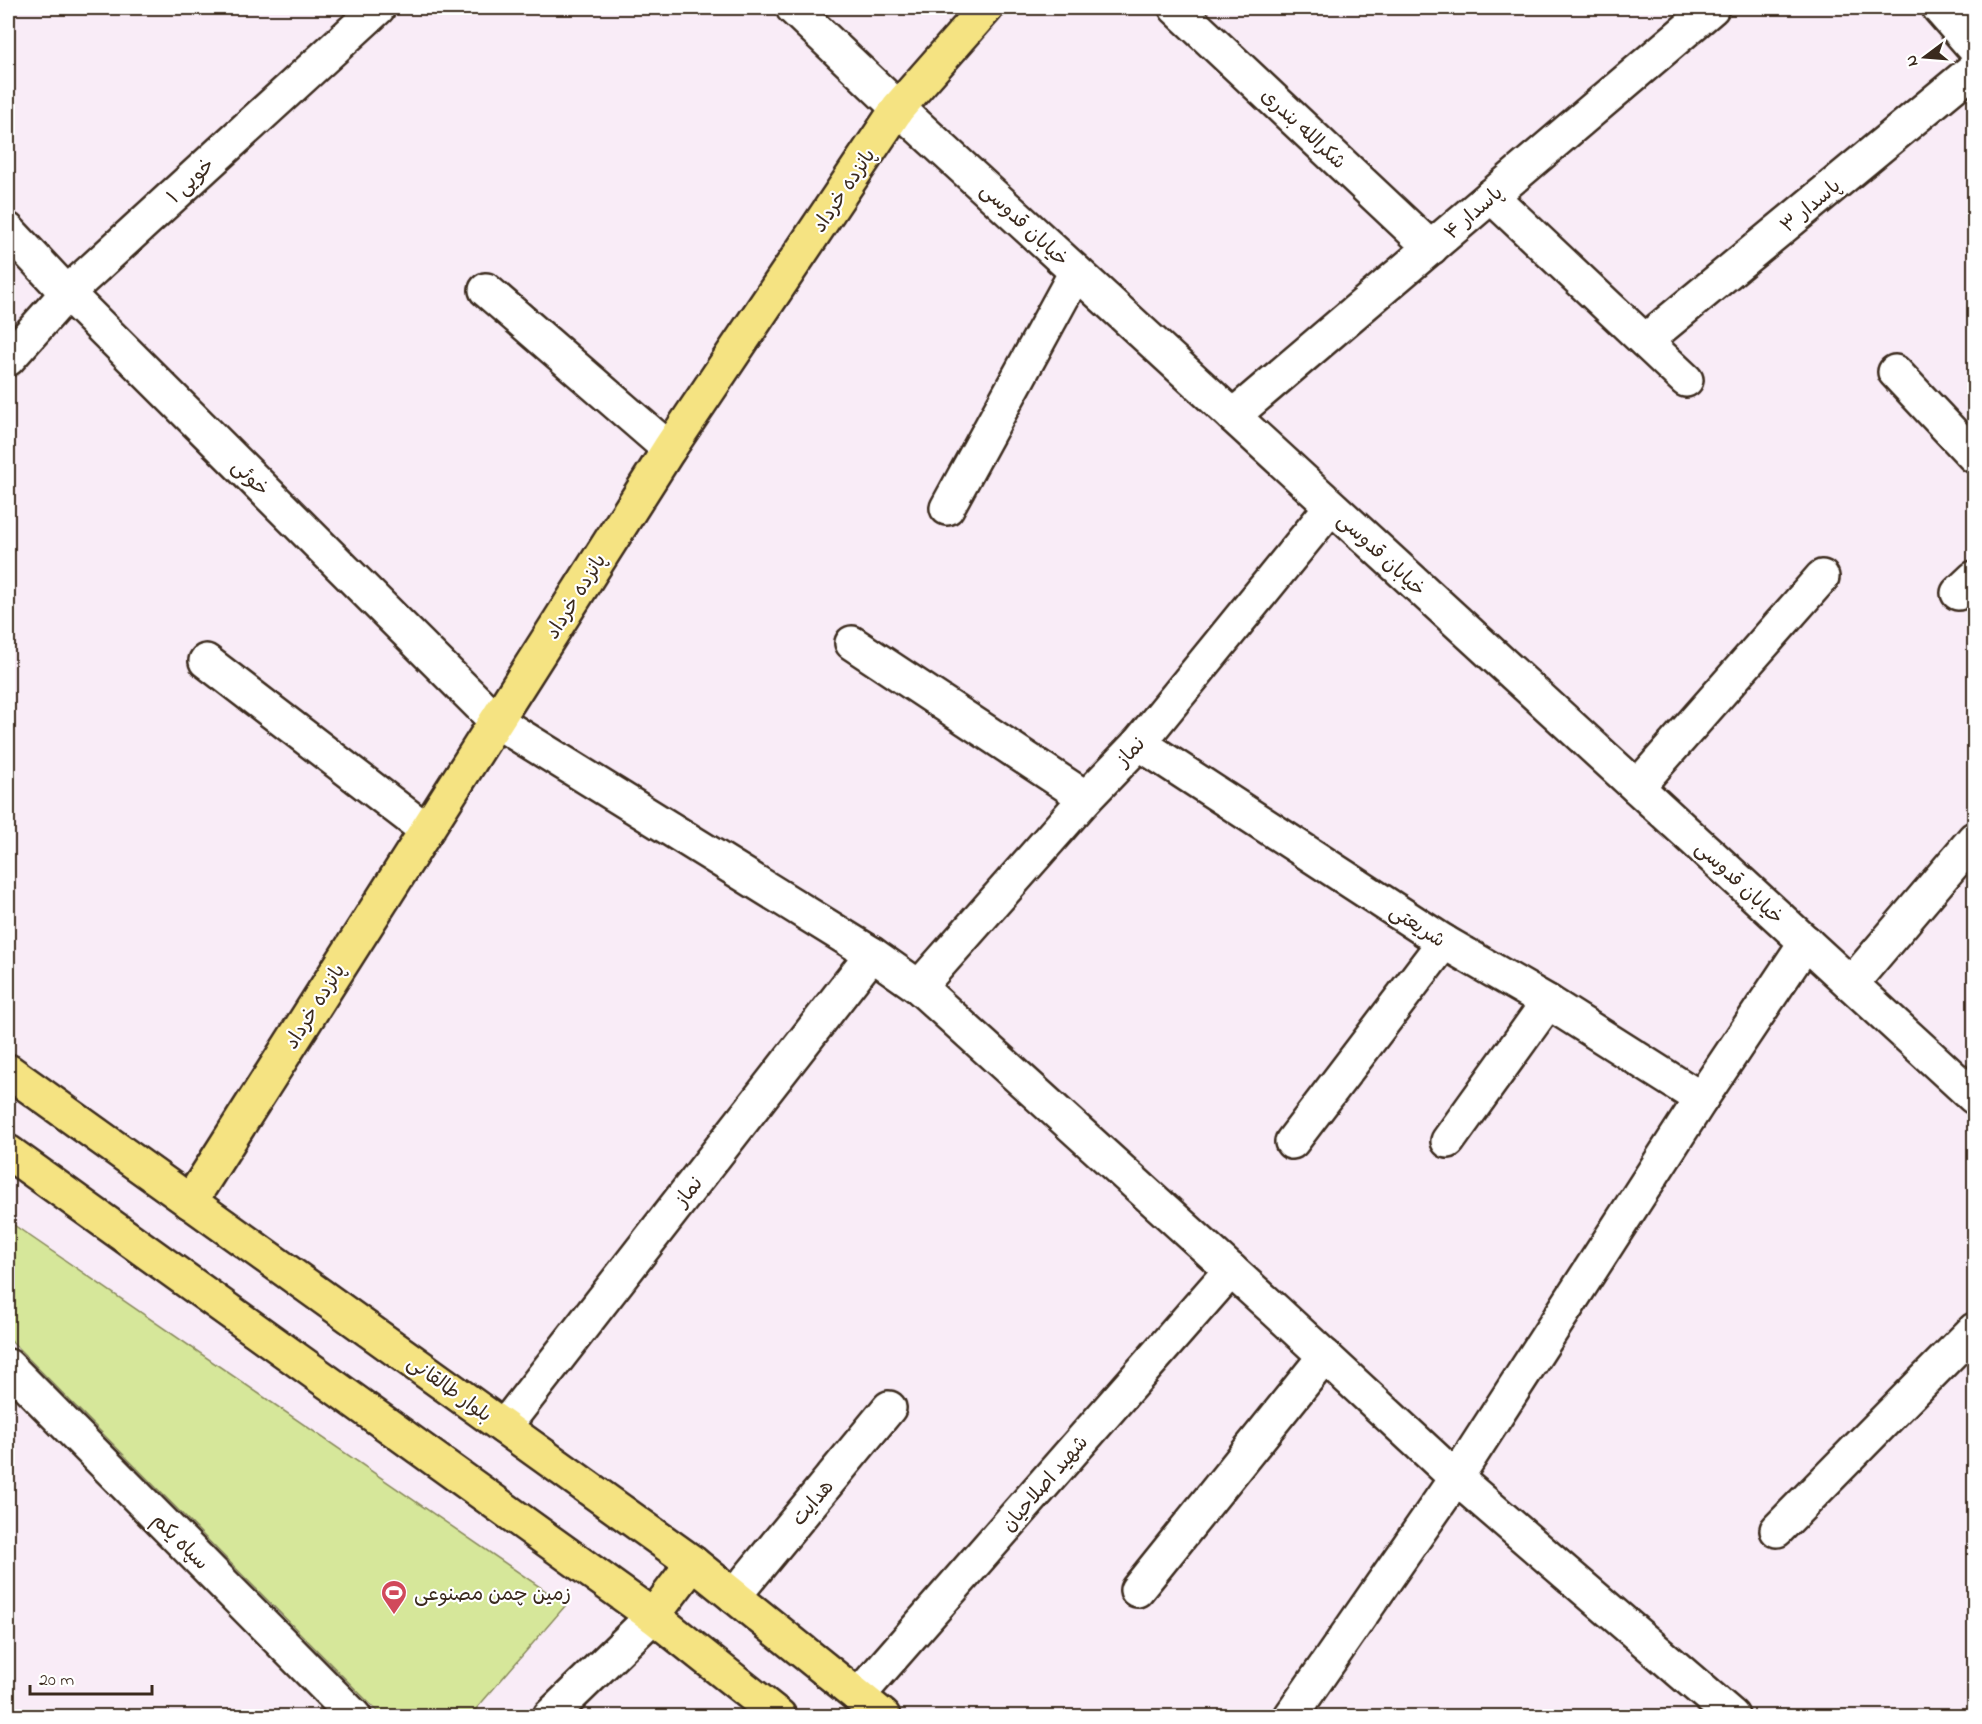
<svg xmlns="http://www.w3.org/2000/svg" width="1982" height="1724" viewBox="0 0 1982 1724" font-family="'Indie Flower','Playpen Sans Arabic',sans-serif">
	<style>
		.green { fill: #d6e79a; stroke: #88885c; stroke-width: 1.5 }
		.lines { fill: none; stroke-linecap: round; stroke-linejoin: round }
		.minor-casing { stroke: #3b2a1e; stroke-width: 38 }
		.major-casing { stroke: #3b2a1e; stroke-width: 38 }
		.minor { stroke: #fff; stroke-width: 33 }
		.major { stroke: #f5e382; stroke-width: 33 }
		.labels { text-anchor: middle; stroke-width: 4.5; stroke-linejoin: round; paint-order: stroke }
		.street-label { font-size: 20px; fill: #3b2a1e; stroke: #fff }
		.poi-label { font-size: 20px; fill: #3b2a1e; stroke: #fff; text-anchor: start }
	</style>
	<rect width="100%" height="100%" fill="#f9ecf7"/>
	<filter id="ink" filterUnits="userSpaceOnUse"><feTurbulence type="fractalNoise" baseFrequency=".0167" numOctaves="2"/><feDisplacementMap in="SourceGraphic" scale="12" xChannelSelector="R" yChannelSelector="G"/><feConvolveMatrix kernelMatrix="1 2 1 2 8 2 1 2 1" color-interpolation-filters="sRGB"/></filter>
	<g filter="url(#ink)">
		<path class="green" d="M8,1221L566,1605L470,1716H382L8,1338Z"/>
		<g class="lines">
			<defs>
				<g id="minor">
					<path d="M793,8L898,108L1974,1097"/>
					<path d="M1176,8L1431,248"/>
					<path d="M1939,8L1974,48"/>
					<path d="M1491,196L1686,380"/>
					<path d="M8,230L67,293L496,721L872,954L919,987L1276,1311L1456,1478L1732,1716"/>
					<path d="M486,290L669,449"/>
					<path d="M1645,341L1974,69"/>
					<path d="M8,359L67,293L378,8"/>
					<path d="M1895,372L1974,456"/>
					<path d="M1233,416L1712,8"/>
					<path d="M947,508L1076,272"/>
					<path d="M1958,593L1974,578"/>
					<path d="M852,643L1086,798"/>
					<path d="M206,661L426,830"/>
					<path d="M1139,743L1444,942L1548,1002L1701,1099"/>
					<path d="M1637,787L1822,577"/>
					<path d="M1851,984L1974,839"/>
					<path d="M919,987L1086,798L1139,743L1331,507"/>
					<path d="M1448,1141L1548,1002"/>
					<path d="M1292,1142L1444,942"/>
					<path d="M8,1366L354,1716"/>
					<path d="M504,1427L872,954"/>
					<path d="M1777,1530L1974,1330"/>
					<path d="M1137,1590L1325,1356"/>
					<path d="M734,1596L889,1408"/>
					<path d="M858,1696L1231,1270"/>
					<path d="M550,1716L653,1616"/>
					<path d="M1291,1716L1456,1478L1701,1099L1806,942"/>
				</g>
				<g id="major">
					<path d="M8,1071L693,1563L883,1716"/>
					<path d="M8,1152L653,1616L779,1716"/>
					<path d="M190,1202L669,449L898,108L986,8"/>
					<path d="M653,1616L693,1563"/>
				</g>
			</defs>
			<use href="#minor" class="minor-casing"/>
			<use href="#major" class="major-casing"/>
			<use href="#minor" class="minor"/>
			<use href="#major" class="major"/>
		</g>
	</g>
	<defs>
		<symbol id="stadium-pin" viewBox="-11 -11 22 30"><path d="M0 17L-7.5 6A9.5 9.5 0 1 1 7.5 6Z" fill="#d1495b" stroke="#fff"/><path d="M0-5a6.5 5 0 1 0 0 10a6.5 5 0 1 0 0-10ZM-3.5-1.8h7v3.6h-7Z" fill="#fff"/></symbol>
	</defs>
	<g fill-rule="evenodd">
		<use href="#stadium-pin" x="379" y="1578" width="30" height="40"/>
	</g>
	<g class="labels">
		<g class="street-label">
			<text transform="translate(1304 128) rotate(43)" y="7">شکرالله بندری</text>
			<text transform="translate(190 180) rotate(-43)" y="7">خویی ۱</text>
			<text transform="translate(843 190) rotate(-56)" y="7">پانزده خرداد</text>
			<text transform="translate(1810 205) rotate(-40)" y="7">پاسدار ۳</text>
			<text transform="translate(1473 212) rotate(-41)" y="7">پاسدار ۴</text>
			<text transform="translate(1025 224) rotate(43)" y="7">خیابان قدوسی</text>
			<text transform="translate(251 477) rotate(45)" y="7">خوئی</text>
			<text transform="translate(1382 554) rotate(43)" y="7">خیابان قدوسی</text>
			<text transform="translate(575 596) rotate(-58)" y="7">پانزده خرداد</text>
			<text transform="translate(1130 751) rotate(-47)" y="7">نماز</text>
			<text transform="translate(1740 882) rotate(43)" y="7">خیابان قدوسی</text>
			<text transform="translate(1418 925) rotate(33)" y="7">شریعتی</text>
			<text transform="translate(314 1006) rotate(-58)" y="7">پانزده خرداد</text>
			<text transform="translate(688 1191) rotate(-52)" y="7">نماز</text>
			<text transform="translate(450 1388) rotate(36)" y="7">بلوار طالقانی</text>
			<text transform="translate(1044 1483) rotate(-49)" y="7">شهید اصلاحیان</text>
			<text transform="translate(812 1502) rotate(-50)" y="7">هدایت</text>
			<text transform="translate(181 1541) rotate(45)" y="7">سپاه یکم</text>
		</g>
		<g class="poi-label">
			<text x="414" y="1600">زمین چمن مصنوعی</text>
		</g>
	</g>
	<rect width="1982" height="1724" fill="none" stroke="#fff" stroke-width="30"/>
	<rect x="15" y="15" width="1952" height="1694" fill="none" stroke="#3b2a1e" stroke-width="2" filter="url(#ink)"/>
	<g transform="translate(1925 57) rotate(254)" stroke="#ffffff" stroke-width="4.5" paint-order="stroke">
	<path d="M0-4.5L10 22L0 15L-10 22Z" fill="#3b2a1e"/>
	<text y="-9" font-size="16" font-weight="bold" text-anchor="middle" fill="#3b2a1e">N</text>
	</g>
	<path d="M30 1685v9h122v-9" fill="none" stroke="#3b2a1e" stroke-width="3"/>
	<text x="39" y="1685" font-size="18" fill="#3b2a1e" stroke="#ffffff" stroke-width="4.5" paint-order="stroke">20 m</text>
</svg>
